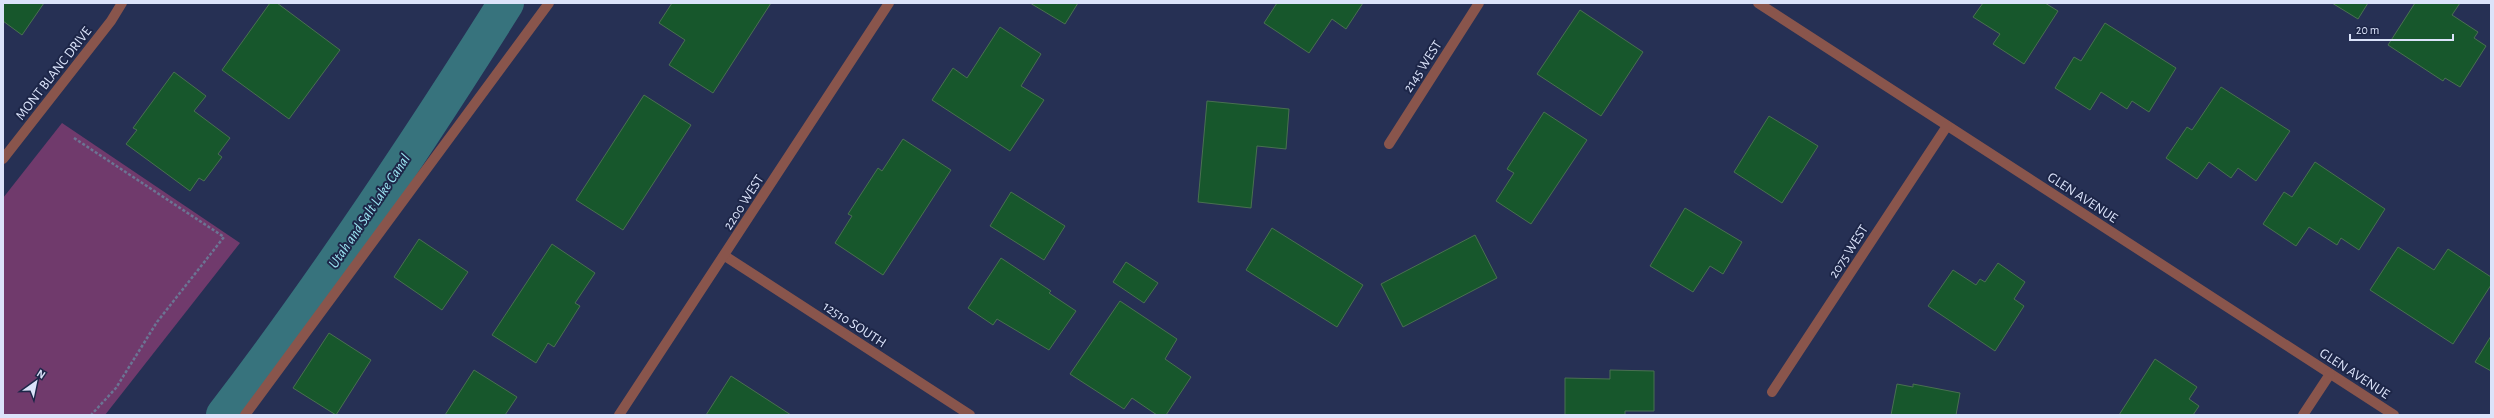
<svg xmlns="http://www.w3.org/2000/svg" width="2494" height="418" viewBox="0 0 2494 418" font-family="'Alegreya Sans',sans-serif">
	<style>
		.green { fill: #703a6c }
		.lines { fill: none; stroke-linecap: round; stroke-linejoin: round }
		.canal { stroke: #37737d; stroke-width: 36 }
		.building { fill: #17572c; stroke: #497051 }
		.path { stroke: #6b7493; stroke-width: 2.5; stroke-dasharray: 3 2; stroke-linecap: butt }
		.lane { stroke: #89554c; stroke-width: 10 }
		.street { stroke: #89554c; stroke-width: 10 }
		.labels { text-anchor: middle; stroke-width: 4; stroke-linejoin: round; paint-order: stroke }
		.street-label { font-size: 14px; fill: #dbe3fa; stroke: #1d2648 }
		.water-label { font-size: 15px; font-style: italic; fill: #9be5f3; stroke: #1d2648 }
	</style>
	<rect width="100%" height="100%" fill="#263054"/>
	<path class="green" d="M62,123L240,243L105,415H3V198Z"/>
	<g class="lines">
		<path class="canal" d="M224,415C325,283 418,143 506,3"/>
	</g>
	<g class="building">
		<path d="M3,3H44L22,35L3,21Z"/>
		<path d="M270,3H277L340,50L289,119L222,70Z"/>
		<path d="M672,3H771L713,93L669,65L685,40L659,23Z"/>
		<path d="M1030,3H1078L1065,24Z"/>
		<path d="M1277,3H1363L1346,29L1332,19L1309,53L1264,23Z"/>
		<path d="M1983,3H2045L2058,11L2024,64L1993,44L2000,34L1973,17Z"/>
		<path d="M2332,3H2368L2358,19Z"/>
		<path d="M2415,3H2460L2452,15L2478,32L2474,38L2486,46L2460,87L2445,78L2443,81L2388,45Z"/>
		<path d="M1580,10L1643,52L1601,116L1537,74Z"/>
		<path d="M2105,23L2176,68L2149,112L2132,101L2127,109L2101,92L2090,110L2055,88L2074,57L2081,61Z"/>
		<path d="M1000,27L1041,54L1021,86L1044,100L1010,151L932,100L953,68L967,78Z"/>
		<path d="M174,72L206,96L194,111L230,138L218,154L222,157L204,181L199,178L190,191L126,144L137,130L133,128Z"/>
		<path d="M2221,87L2290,131L2256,181L2238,168L2231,178L2209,162L2197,179L2166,158L2187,127L2192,130Z"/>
		<path d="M644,95L691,125L623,230L576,200Z"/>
		<path d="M1207,101L1289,109L1286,149L1257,146L1251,208L1198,202Z"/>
		<path d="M1544,112L1587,140L1531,224L1496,201L1514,173L1507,169Z"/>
		<path d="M1769,116L1818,146L1782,203L1734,172Z"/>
		<path d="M903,139L951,170L883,275L835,243L852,216L848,214L878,168L882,171Z"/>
		<path d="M2315,162L2385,209L2359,250L2341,238L2337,245L2309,227L2296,246L2263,224L2284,192L2292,197Z"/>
		<path d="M1011,192L1065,226L1044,260L990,226Z"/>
		<path d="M1685,208L1742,242L1723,274L1710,266L1693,292L1650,266Z"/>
		<path d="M1272,228L1363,285L1337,327L1246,270Z"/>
		<path d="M1475,235L1497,278L1403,327L1381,284Z"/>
		<path d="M419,239L468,272L442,310L394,277Z"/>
		<path d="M552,244L595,273L575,303L580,306L554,347L548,343L536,363L492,335Z"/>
		<path d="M2398,247L2434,270L2448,249L2491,277V285L2453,344L2370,290Z"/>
		<path d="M1001,258L1051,291L1049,293L1076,311L1049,350L997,319L993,325L968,308Z"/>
		<path d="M1126,262L1158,283L1144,303L1113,282Z"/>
		<path d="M1998,263L2025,282L2014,299L2024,306L1995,351L1928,306L1953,270L1976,285L1980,279L1985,282Z"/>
		<path d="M1120,301L1177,339L1165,359L1191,377L1166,415H1157L1132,398L1124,409L1070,374Z"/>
		<path d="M329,333L371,360L336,415L293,388Z"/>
		<path d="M2491,336V371L2475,362Z"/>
		<path d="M2155,359L2197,387L2189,399L2199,406L2193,415H2119Z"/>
		<path d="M474,370L517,397L505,415H445Z"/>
		<path d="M1610,370L1654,371V411H1625V415H1565V378L1610,379Z"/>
		<path d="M731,376L791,415H706Z"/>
		<path d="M1897,384L1913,387V384L1960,393L1956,415H1891Z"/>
	</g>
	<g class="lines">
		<path class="path" d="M74,138L224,237L157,322L116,388L91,415"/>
		<path class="lane" d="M245,415L549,3"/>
		<g class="street">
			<path d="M1758,3L2394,415"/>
			<path d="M1389,144L1479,3"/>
			<path d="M3,159L111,21L122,3"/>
			<path d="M725,256L970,415"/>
			<path d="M1772,392L1947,126"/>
			<path d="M619,415L889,3"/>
			<path d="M2303,415L2330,374"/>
		</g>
	</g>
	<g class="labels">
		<g class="street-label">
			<text transform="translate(1422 66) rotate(-57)" y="5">2145 WEST</text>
			<text transform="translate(53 73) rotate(-52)" y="5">MONT BLANC DRIVE</text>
			<text transform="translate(2083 197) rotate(33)" y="5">GLEN AVENUE</text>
			<text transform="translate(743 202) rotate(-57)" y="5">2200 WEST</text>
			<text transform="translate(1848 251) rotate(-57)" y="5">2075 WEST</text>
			<text transform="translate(855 324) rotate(33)" y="5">12510 SOUTH</text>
			<text transform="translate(2355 373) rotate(33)" y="5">GLEN AVENUE</text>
		</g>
		<g class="water-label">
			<text transform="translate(369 211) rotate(-56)" y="5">Utah and Salt Lake Canal</text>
		</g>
	</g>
	<rect width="2494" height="418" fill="none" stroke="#dbe3fa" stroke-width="8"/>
	<g transform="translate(36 382) rotate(33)" stroke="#1d2648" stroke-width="3" paint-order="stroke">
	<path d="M0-3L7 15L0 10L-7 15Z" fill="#dbe3fa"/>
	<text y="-6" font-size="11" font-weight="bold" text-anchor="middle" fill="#dbe3fa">N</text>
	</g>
	<path d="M2350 34v6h103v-6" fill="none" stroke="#dbe3fa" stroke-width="2"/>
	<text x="2356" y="34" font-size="12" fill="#dbe3fa" stroke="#1d2648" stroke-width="3" paint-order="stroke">20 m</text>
</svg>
